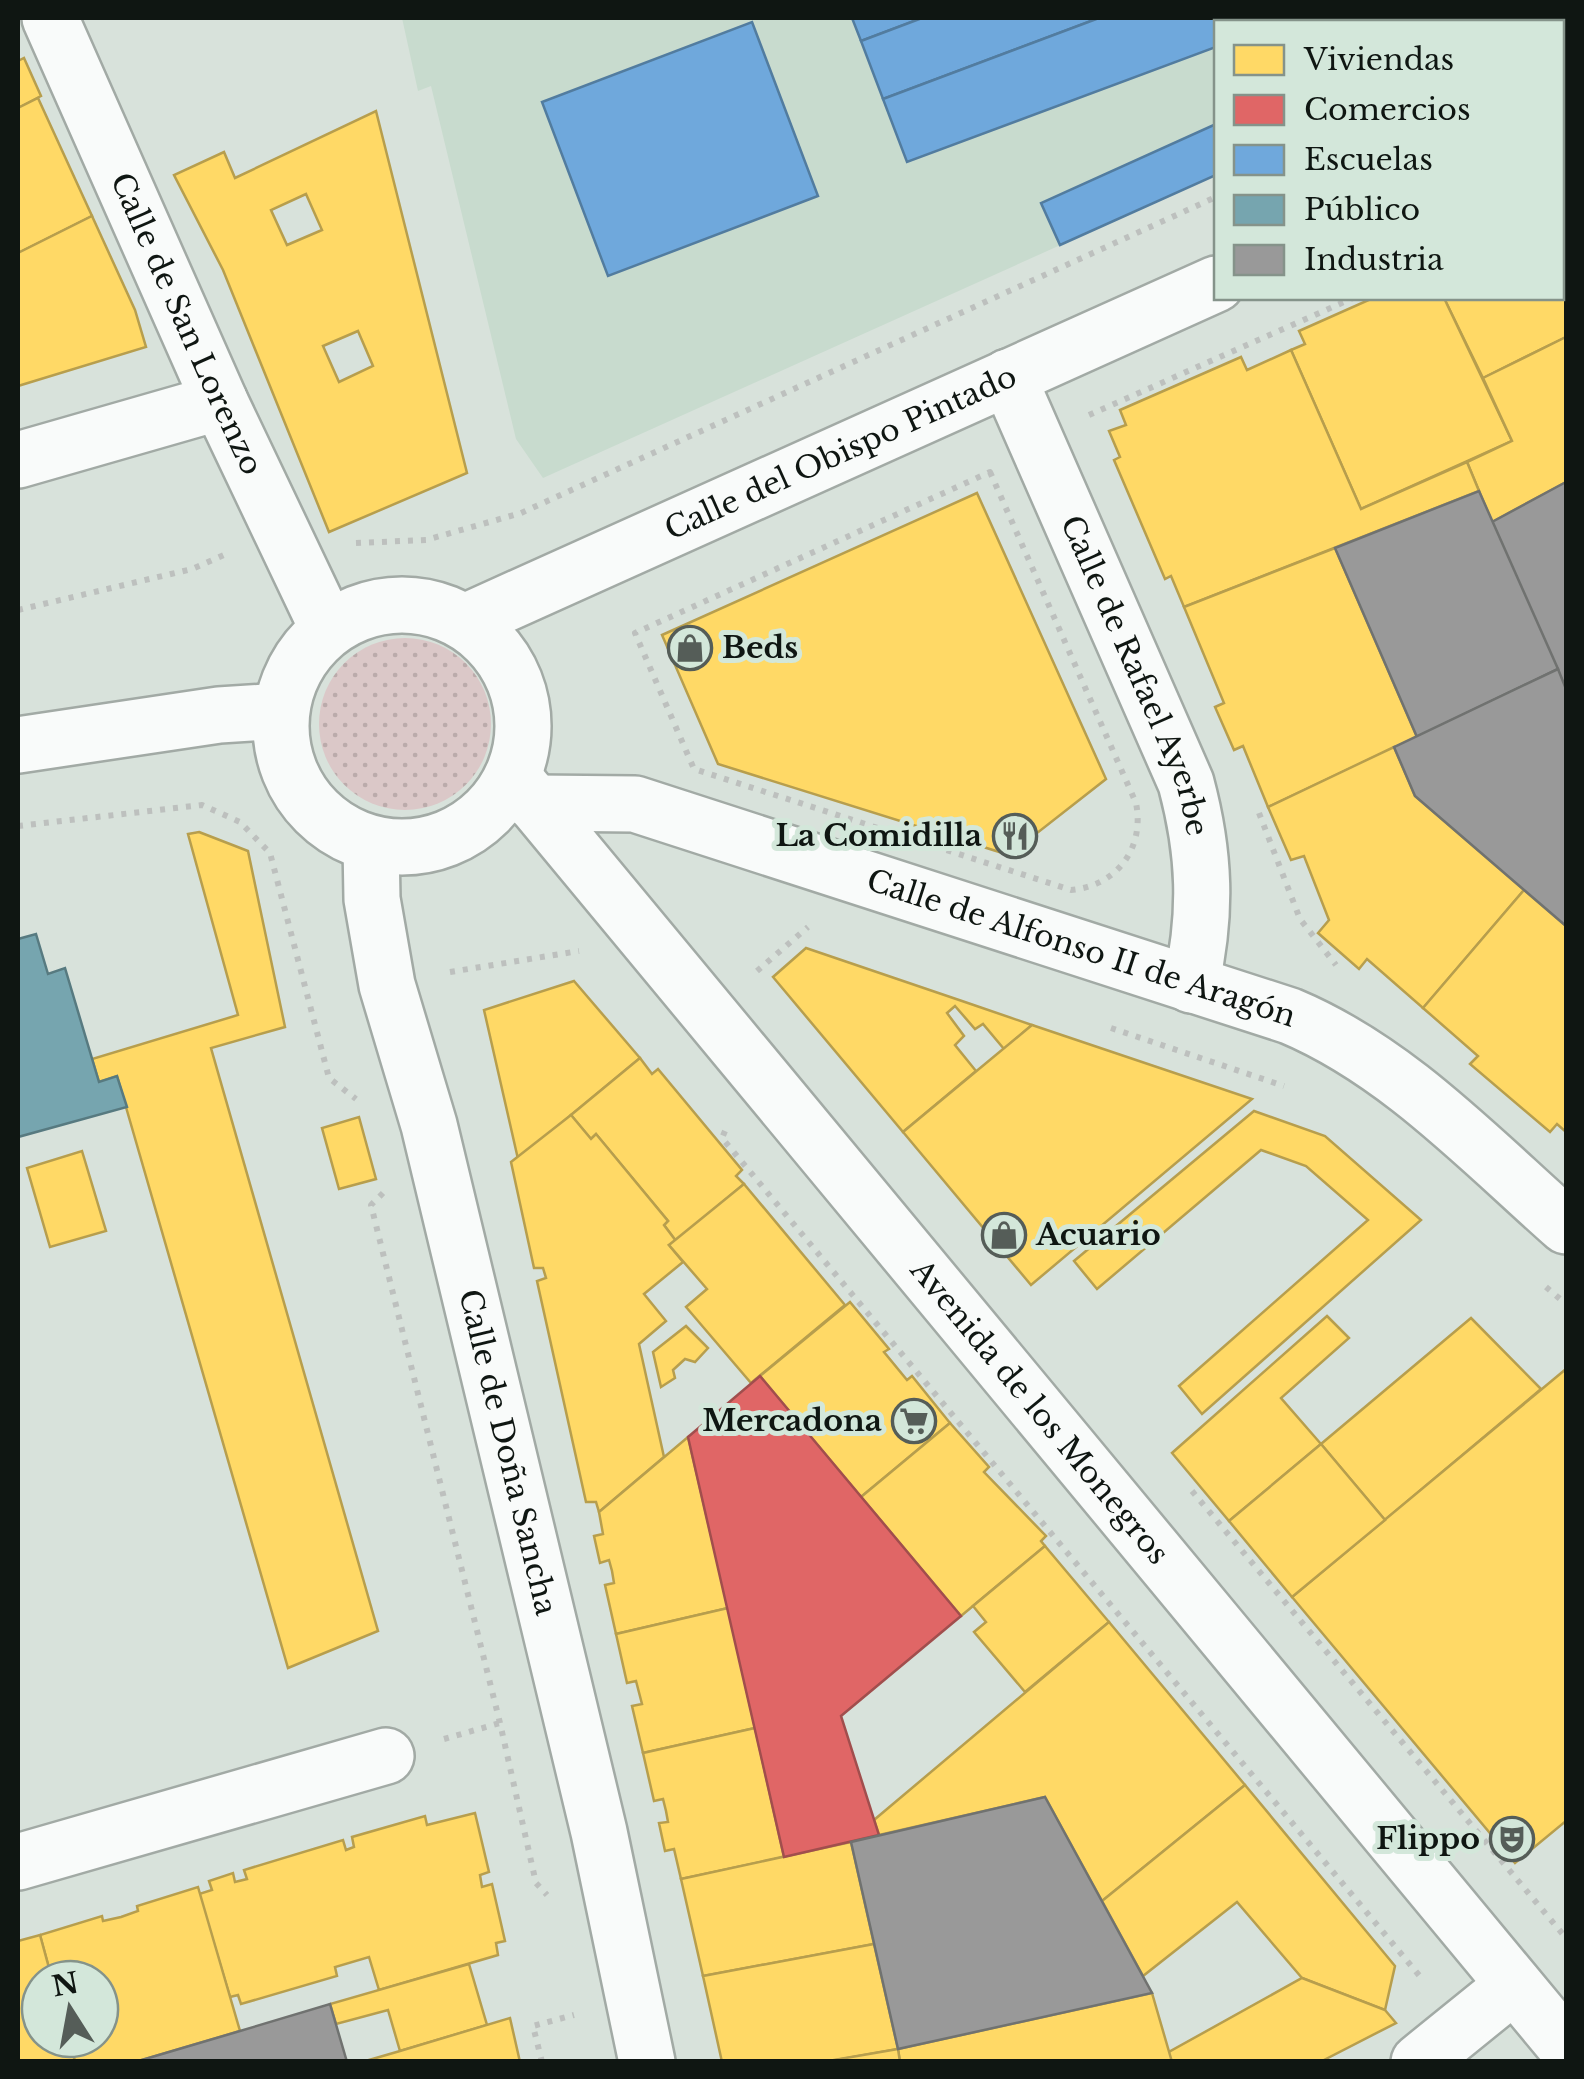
<svg xmlns="http://www.w3.org/2000/svg" width="1584" height="2079" viewBox="0 0 1584 2079" font-family="'Libre Baskerville',serif">
	<style>
		.built { fill: #c8dbce }
		.park { fill: url(#park-dots) }
		.homes { fill: #ffd966; stroke: #b79e4d; stroke-width: 2.5; fill-rule: evenodd }
		.shops { fill: #e06666; stroke: #a14e4d; stroke-width: 2.5 }
		.schools { fill: #6fa8dc; stroke: #527c9f; stroke-width: 2.5 }
		.public { fill: #76a5af; stroke: #577a80; stroke-width: 2.5 }
		.industry { fill: #999; stroke: #707270; stroke-width: 2.5 }
		.lines { fill: none; stroke-linecap: round; stroke-linejoin: round }
		.minor-casing { stroke: #a2aaa5; stroke-width: 60 }
		.path { stroke: #bdc0be; stroke-width: 6; stroke-dasharray: 5 8; stroke-linecap: butt }
		.minor { stroke: #f9fbfa; stroke-width: 55 }
		.labels { text-anchor: middle; stroke-width: 10; stroke-linejoin: round; paint-order: stroke }
		.street-label { font-size: 30px; fill: #0f1612; stroke: #d3e7da }
		.poi-label { font-size: 30px; font-weight: bold; fill: #0f1612; stroke: #d3e7da; text-anchor: end }
	</style>
	<defs>
		<pattern id="park-dots" width="8" height="8" patternUnits="userSpaceOnUse" patternTransform="scale(2.5)"><rect width="8" height="8" fill="#dbc8c8"/><path d="M2 2h.1M6 6h.1" fill="none" stroke="#bbabab" stroke-width="1.8" stroke-linecap="round"/></pattern>
	</defs>
	<rect width="100%" height="100%" fill="#d8e2db"/>
	<path class="built" d="M402,18H1565L1554,22H1216V175L543,478L516,439L431,86L418,91Z"/>
	<circle class="park" cx="405" cy="724" r="86"/>
	<g class="homes">
		<path d="M24,58L41,96L18,108V61Z"/>
		<path d="M38,98L92,216L18,253V108Z"/>
		<path d="M376,111L467,473L329,532L223,270L174,175L224,152L235,178ZM306,194L322,230L287,245L271,210ZM358,331L373,366L339,382L323,346Z"/>
		<path d="M92,216L135,310L146,347L18,386V253Z"/>
		<path d="M1566,227V337L1483,378L1444,298H1562V229Z"/>
		<path d="M1373,298H1444L1512,441L1361,509L1291,350L1305,344L1299,331Z"/>
		<path d="M1566,337V482L1492,522L1467,462L1512,441L1483,378Z"/>
		<path d="M1291,350L1361,509L1467,462L1479,491L1184,607L1171,576L1165,579L1114,460L1120,457L1109,431L1126,425L1120,410L1241,357L1247,370Z"/>
		<path d="M977,493L1106,779L1009,855L718,764L662,635Z"/>
		<path d="M1335,548L1417,737L1268,807L1243,746L1234,750L1215,707L1224,703L1184,607Z"/>
		<path d="M1394,747L1415,796L1524,890L1423,1008L1367,959L1359,969L1318,933L1329,920L1304,856L1291,860L1268,807Z"/>
		<path d="M199,832L248,851L285,1027L211,1048L378,1631L288,1668L117,1076L99,1082L92,1059L238,1015L188,834Z"/>
		<path d="M1524,890L1566,926V1132L1557,1124L1550,1132L1470,1064L1478,1056L1423,1008Z"/>
		<path d="M806,948L962,1001L1032,1025L1004,1049L983,1024L975,1029L955,1006L947,1013L964,1036L955,1045L976,1071L903,1132L773,977Z"/>
		<path d="M574,981L640,1058L518,1159L484,1010Z"/>
		<path d="M1032,1025L1252,1099L1031,1285L903,1132Z"/>
		<path d="M640,1058L652,1074L658,1069L742,1170L736,1176L744,1184L676,1241L664,1225L668,1221L596,1134L591,1139L571,1115Z"/>
		<path d="M1254,1111L1325,1136L1421,1220L1202,1414L1179,1386L1368,1220L1306,1166L1261,1150L1097,1289L1074,1261Z"/>
		<path d="M571,1115L591,1139L596,1134L668,1221L664,1225L676,1241L669,1245L683,1262L644,1294L666,1321L639,1344L664,1457L599,1512L596,1502H586L537,1281L546,1278L543,1268H534L511,1162Z"/>
		<path d="M359,1117L376,1179L339,1189L322,1128Z"/>
		<path d="M82,1151L106,1231L50,1247L27,1168Z"/>
		<path d="M744,1184L845,1305L751,1383L686,1307L707,1289L669,1245Z"/>
		<path d="M850,1302L889,1349L884,1352L907,1380L912,1376L950,1423L861,1497L760,1376Z"/>
		<path d="M1327,1316L1349,1338L1281,1398L1321,1444L1229,1521L1172,1453Z"/>
		<path d="M1471,1318L1541,1389L1385,1520L1321,1444Z"/>
		<path d="M686,1326L708,1348L695,1362L685,1359L673,1370L675,1378L661,1387L653,1352Z"/>
		<path d="M1566,1369V1821L1515,1863L1292,1597Z"/>
		<path d="M950,1423L989,1467L984,1472L1046,1536L1041,1541L1045,1546L961,1616L861,1497Z"/>
		<path d="M688,1437L728,1608L616,1634L605,1585L614,1583L612,1571L609,1560L600,1563L594,1536L603,1534L599,1512Z"/>
		<path d="M1321,1444L1385,1520L1292,1597L1229,1521Z"/>
		<path d="M1045,1546L1109,1622L1025,1692L974,1632L986,1622L973,1606Z"/>
		<path d="M728,1608L755,1728L643,1753L632,1706L642,1704L636,1681L627,1683L616,1634Z"/>
		<path d="M1109,1622L1245,1785L1102,1901L1045,1797L879,1835L874,1820Z"/>
		<path d="M755,1728L784,1857L681,1879L674,1849L665,1851L659,1823L668,1822L666,1811L663,1799L654,1801L643,1753Z"/>
		<path d="M1245,1785L1395,1966L1385,2010L1302,1978L1237,1902L1143,1976L1102,1901Z"/>
		<path d="M475,1813L489,1872L480,1875L482,1887L492,1884L505,1941L496,1943L498,1955L379,1990L369,1957L335,1967L337,1976L241,2004L238,1995L230,1997L199,1894L212,1890L209,1881L233,1873L235,1882L247,1879L244,1870L343,1840L346,1850L354,1847L352,1837L425,1816L427,1825Z"/>
		<path d="M851,1842L874,1944L703,1976L681,1879Z"/>
		<path d="M198,1887L240,2031L135,2062H75L69,2039H100V1979H52L40,1935L102,1916L103,1921L121,1917L138,1911L137,1906Z"/>
		<path d="M40,1935L52,1979H40V2039H69L75,2062H18V1941Z"/>
		<path d="M874,1944L898,2049L825,2062H722L703,1976Z"/>
		<path d="M469,1964L487,2025L400,2051L388,2010L336,2024L330,2004Z"/>
		<path d="M1302,1978L1385,2010L1396,2023L1320,2062H1172L1167,2053Z"/>
		<path d="M1152,1993L1172,2062H900L898,2049Z"/>
		<path d="M510,2018L520,2062H362L400,2051Z"/>
		<path d="M898,2049L900,2062H825L834,2060Z"/>
	</g>
	<path class="shops" d="M760,1376L961,1616L841,1716L879,1835L784,1857L688,1437Z"/>
	<g class="schools">
		<path d="M852,18H922L861,41Z"/>
		<path d="M922,18H1099L883,99L861,41Z"/>
		<path d="M1099,18H1295L1281,22H1216V47L907,162L883,99Z"/>
		<path d="M752,22L818,196L608,276L542,102Z"/>
		<path d="M1216,124V175L1060,245L1041,203Z"/>
	</g>
	<path class="public" d="M36,934L48,974L65,968L99,1082L117,1076L127,1107L18,1137V939Z"/>
	<g class="industry">
		<path d="M1566,482V689L1492,522Z"/>
		<path d="M1479,491L1558,669L1417,737L1335,548Z"/>
		<path d="M1558,669L1566,689V926L1415,796L1394,747Z"/>
		<path d="M1045,1797L1152,1993L898,2049L851,1842Z"/>
		<path d="M330,2004L347,2062H135L240,2031Z"/>
	</g>
	<g class="lines">
		<defs>
			<g id="minor">
				<path id="s1" d="M50,18L220,402L328,629"/>
				<path d="M1562,130L1566,127"/>
				<path id="s2" d="M1008,377L1186,783C1205,854 1207,913 1191,985"/>
				<path d="M18,460L220,402"/>
				<circle cx="402" cy="726" r="121"/>
				<path id="s3" d="M465,622L1216,284"/>
				<path d="M18,745L219,715L280,711"/>
				<path id="s4" d="M513,777L1566,2047"/>
				<path id="s5" d="M534,803L635,804L1290,1016C1397,1061 1480,1150 1566,1226"/>
				<path id="s6" d="M371,844L372,899L387,985L429,1125L599,1832L647,2062"/>
				<path d="M18,1862L386,1756"/>
				<path d="M1419,2062L1514,1985"/>
			</g>
		</defs>
		<use href="#minor" class="minor-casing"/>
		<g class="path">
			<path d="M1562,40L1566,38"/>
			<path d="M1562,205L1566,202"/>
			<path d="M1089,415L1353,298"/>
			<path d="M990,472L1136,803C1145,848 1117,886 1071,890L694,769L635,633Z"/>
			<path d="M356,543L426,540L521,513L1216,197"/>
			<path d="M18,610L192,569L226,554"/>
			<path d="M1259,813L1300,919L1336,965"/>
			<path d="M18,826L202,805L240,822L270,853L329,1078L356,1099"/>
			<path d="M757,971L808,927"/>
			<path d="M450,972L579,951"/>
			<path d="M1111,1028L1284,1086"/>
			<path d="M725,1131L722,1138L1423,1980"/>
			<path d="M383,1193L371,1205L500,1723L536,1883L547,1895"/>
			<path d="M1546,1287L1566,1304"/>
			<path d="M1192,1491L1566,1938"/>
			<path d="M444,1739L500,1723"/>
			<path d="M542,2062L533,2026L574,2015"/>
		</g>
		<use href="#minor" class="minor"/>
	</g>
	<defs>
		<symbol id="shop-ring" viewBox="-11 -11 22 22"><circle r="9.5" fill="#d3e7da" stroke="#555d58" stroke-width="1.5"/><path d="M-5-2.5h2.3a2.7 3.5 0 0 1 5.4 0H5L5.5 6h-11ZM-1.5-2.5h3a1.5 2.3 0 0 0-3 0Z" fill="#555d58"/></symbol>
		<symbol id="restaurant-ring" viewBox="-11 -11 22 22"><circle r="9.5" fill="#d3e7da" stroke="#555d58" stroke-width="1.5"/><path d="M-5-6h1v4h1v-4h1v4h1v-4h1v5L-1.5 .5V6h-2V.5L-5-1ZM5-6V6H3V1.5H1.5Q1.5-4 5-6Z" fill="#555d58"/></symbol>
		<symbol id="supermarket-ring" viewBox="-11 -11 22 22"><circle r="9.5" fill="#d3e7da" stroke="#555d58" stroke-width="1.5"/><path d="M-6-5.5h2.5l.6 2H6L4.5 2H-2.5L-4.4-4H-6ZM-1.5 3.2a1.3 1.3 0 1 0 .1 0ZM3 3.2a1.3 1.3 0 1 0 .1 0Z" fill="#555d58"/></symbol>
		<symbol id="theatre-ring" viewBox="-11 -11 22 22"><circle r="9.5" fill="#d3e7da" stroke="#555d58" stroke-width="1.5"/><path d="M-5-5.5Q0-4 5-5.5V0Q5 5 0 6Q-5 5-5 0ZM-3.3-2.5H-1v1.5H-3.3ZM1-2.5H3.3v1.5H1ZM-2.8 1Q0 5.5 2.8 1Z" fill="#555d58"/></symbol>
	</defs>
	<g fill-rule="evenodd">
		<use href="#shop-ring" x="665" y="623" width="50" height="50"/>
		<use href="#restaurant-ring" x="990" y="811" width="50" height="50"/>
		<use href="#shop-ring" x="979" y="1210" width="50" height="50"/>
		<use href="#supermarket-ring" x="889" y="1396" width="50" height="50"/>
		<use href="#theatre-ring" x="1487" y="1814" width="50" height="50"/>
	</g>
	<g class="labels">
		<g class="street-label">
			<text dy="10" stroke="none"><textPath href="#s1" startOffset="335">Calle de San Lorenzo</textPath></text>
			<text dy="10" stroke="none"><textPath href="#s3" startOffset="412">Calle del Obispo Pintado</textPath></text>
			<text dy="10" stroke="none"><textPath href="#s2" startOffset="325">Calle de Rafael Ayerbe</textPath></text>
			<text dy="10" stroke="none"><textPath href="#s5" startOffset="570">Calle de Alfonso II de Aragón</textPath></text>
			<text dy="10" stroke="none"><textPath href="#s4" startOffset="825">Avenida de los Monegros</textPath></text>
			<text dy="10" stroke="none"><textPath href="#s6" startOffset="625">Calle de Doña Sancha</textPath></text>
		</g>
		<g class="poi-label">
			<text x="722" y="658" text-anchor="start">Beds</text>
			<text x="982" y="846">La Comidilla</text>
			<text x="1036" y="1245" text-anchor="start">Acuario</text>
			<text x="882" y="1431">Mercadona</text>
			<text x="1480" y="1849">Flippo</text>
		</g>
	</g>
	<rect width="1584" height="2079" fill="none" stroke="#0f1612" stroke-width="40"/>
	<rect x="1214" y="20" width="350" height="280" fill="#d3e7da" stroke="#85938a" stroke-width="2.5"/>
	<rect x="1234" y="45" width="50" height="30" fill="#ffd966" stroke="#85938a" stroke-width="2.5"/>
	<text x="1304" y="70" font-size="30" fill="#0f1612">Viviendas</text>
	<rect x="1234" y="95" width="50" height="30" fill="#e06666" stroke="#85938a" stroke-width="2.5"/>
	<text x="1304" y="120" font-size="30" fill="#0f1612">Comercios</text>
	<rect x="1234" y="145" width="50" height="30" fill="#6fa8dc" stroke="#85938a" stroke-width="2.5"/>
	<text x="1304" y="170" font-size="30" fill="#0f1612">Escuelas</text>
	<rect x="1234" y="195" width="50" height="30" fill="#76a5af" stroke="#85938a" stroke-width="2.5"/>
	<text x="1304" y="220" font-size="30" fill="#0f1612">Público</text>
	<rect x="1234" y="245" width="50" height="30" fill="#999999" stroke="#85938a" stroke-width="2.5"/>
	<text x="1304" y="270" font-size="30" fill="#0f1612">Industria</text>
	<g transform="translate(70 2009) rotate(349)"><circle r="48" fill="#d3e7da" stroke="#85938a" stroke-width="2.5"/>
	<path d="M0-8L18 38L0 25L-18 38Z" fill="#555d58"/>
	<text y="-15" font-size="28" font-weight="bold" text-anchor="middle" fill="#0f1612">N</text>
	</g>
</svg>
